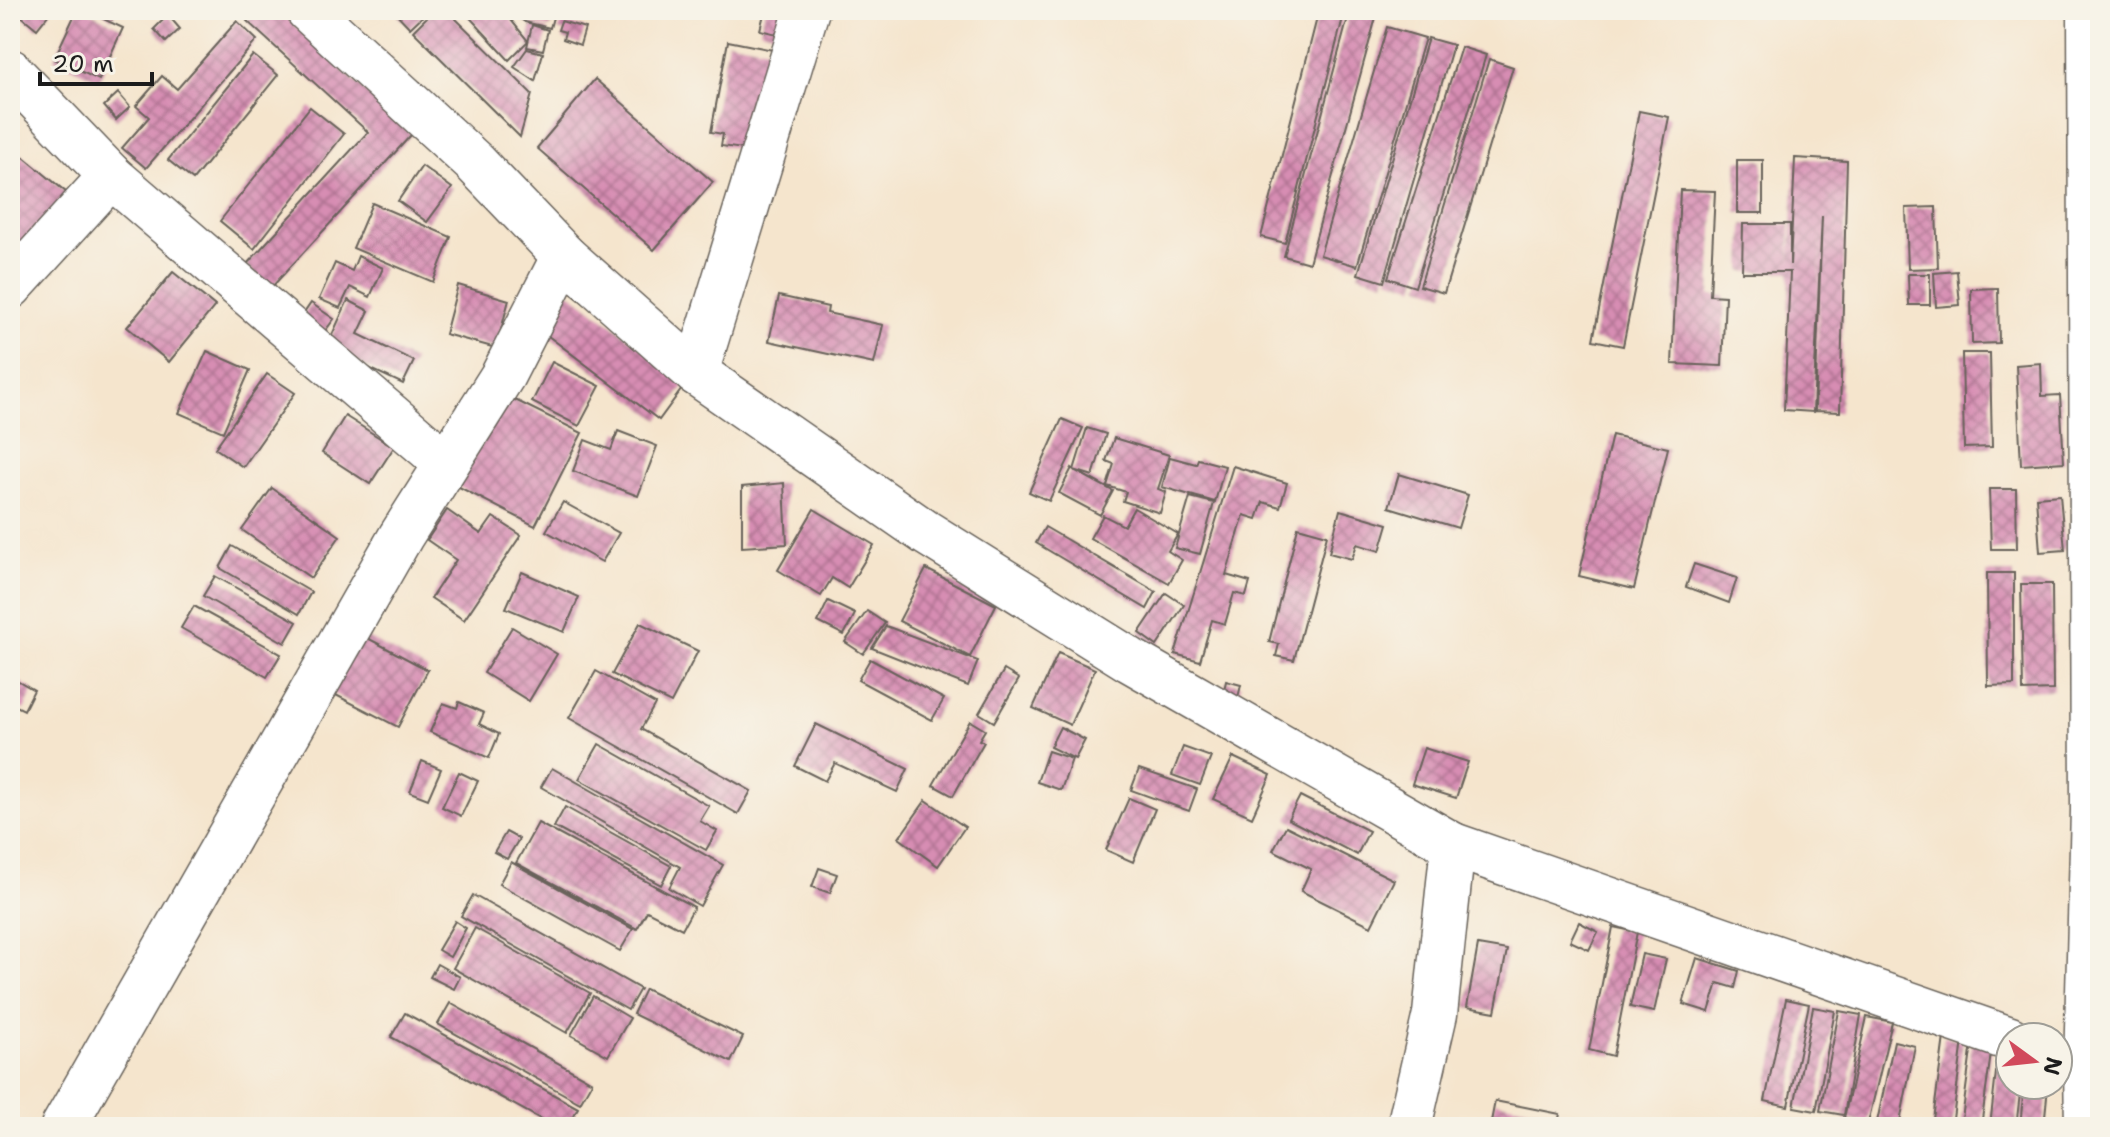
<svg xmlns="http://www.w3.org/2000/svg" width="2110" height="1137" viewBox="0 0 2110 1137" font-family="'Shantell Sans',sans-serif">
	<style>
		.building { fill: url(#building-cross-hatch) }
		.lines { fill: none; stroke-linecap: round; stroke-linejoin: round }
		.minor-casing { stroke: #68625a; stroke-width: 47 }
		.minor { stroke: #fff; stroke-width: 44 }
	</style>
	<defs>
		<pattern id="building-cross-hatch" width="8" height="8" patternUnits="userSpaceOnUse" patternTransform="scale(2)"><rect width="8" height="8" fill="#d78db3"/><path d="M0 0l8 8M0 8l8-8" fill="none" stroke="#ae7291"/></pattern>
	</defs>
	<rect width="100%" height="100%" fill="#f7f3e8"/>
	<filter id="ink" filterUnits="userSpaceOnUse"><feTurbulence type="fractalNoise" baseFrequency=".0125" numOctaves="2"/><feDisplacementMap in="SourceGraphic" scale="16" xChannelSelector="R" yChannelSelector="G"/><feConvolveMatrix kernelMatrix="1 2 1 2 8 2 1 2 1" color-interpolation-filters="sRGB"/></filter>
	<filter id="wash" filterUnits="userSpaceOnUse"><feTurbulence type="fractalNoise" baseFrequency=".006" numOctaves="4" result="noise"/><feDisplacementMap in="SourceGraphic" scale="32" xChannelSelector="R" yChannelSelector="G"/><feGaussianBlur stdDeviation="1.8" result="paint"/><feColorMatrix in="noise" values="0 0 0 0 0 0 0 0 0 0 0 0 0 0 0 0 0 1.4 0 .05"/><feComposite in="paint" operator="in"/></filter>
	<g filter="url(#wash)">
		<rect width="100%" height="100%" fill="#f5e5cd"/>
		<g id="blocks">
			<g class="building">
				<path d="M14,10H52L37,29Z"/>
				<path d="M77,10H84L123,28L99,80L54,59Z"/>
				<path d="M100,10H118L112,19Z"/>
				<path d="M258,10H278L412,134L271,288L246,265L368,132L247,21Z"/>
				<path d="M393,10H429L410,28Z"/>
				<path d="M434,10H447L532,94L520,137L413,31Z"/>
				<path d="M463,10H503L528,41L509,60Z"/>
				<path d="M508,10H555L550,28L525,22Z"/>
				<path d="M765,10H787L781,35L760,30Z"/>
				<path d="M1319,10H1345L1285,243L1261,237Z"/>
				<path d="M1350,10H1378L1309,263L1284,256Z"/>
				<path d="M168,15L180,29L166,42L154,29Z"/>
				<path d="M237,21L257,40L146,168L122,148L149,117L136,106L162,76L177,89Z"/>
				<path d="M561,21L585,28L580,45L563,39L565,32L558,30Z"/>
				<path d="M532,25L548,30L543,50L527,47Z"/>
				<path d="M1387,27L1425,38L1357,266L1320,255Z"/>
				<path d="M1428,38L1453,45L1384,282L1358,274Z"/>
				<path d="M728,41L778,51L743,149L721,146L723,134L711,132Z"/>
				<path d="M1461,47L1486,55L1415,287L1388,278Z"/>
				<path d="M527,49L543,53L535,81L514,67Z"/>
				<path d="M253,55L278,75L193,180L168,160Z"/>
				<path d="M1489,59L1513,67L1444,293L1420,286Z"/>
				<path d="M595,79L713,182L654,250L537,148Z"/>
				<path d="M118,93L130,107L116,120L104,106Z"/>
				<path d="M310,107L344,134L254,249L220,221Z"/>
				<path d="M1639,111L1669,117L1623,346L1593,340Z"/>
				<path d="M13,148L73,198L27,254L10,239V152Z"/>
				<path d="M1795,158L1847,161L1840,412L1815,411L1822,216L1813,412L1784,410L1790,272H1742L1743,224H1790V265Z"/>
				<rect x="1737" y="160" width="26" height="53"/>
				<path d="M422,166L452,188L427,222L398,201Z"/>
				<path d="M1680,190L1715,191L1710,295L1725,296L1722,366L1672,364Z"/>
				<path d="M372,203L451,237L433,282L353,248Z"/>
				<path d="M1936,207L1938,268L1908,269L1906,208Z"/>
				<path d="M358,256L383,268L370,297L350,287L340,308L319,299L335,263L352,271Z"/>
				<path d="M1957,271L1960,305L1936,307L1934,273Z"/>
				<path d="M173,272L215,306L169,362L127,327Z"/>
				<path d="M1908,274H1930V305H1909Z"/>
				<path d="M458,285L509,300L496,348L445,334Z"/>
				<path d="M564,288L687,382L659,420L535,326Z"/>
				<path d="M1998,288L1999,343L1972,344L1971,289Z"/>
				<path d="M779,296L828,307L827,313L883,325L874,364L769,341Z"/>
				<path d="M348,300L369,311L358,334L414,361L403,384L326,348Z"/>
				<path d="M311,303L334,319L322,335L300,319Z"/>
				<path d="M207,351L250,370L223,432L179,413Z"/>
				<path d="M1962,353H1990L1992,447L1964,448Z"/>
				<path d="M552,362L600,386L579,426L532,402Z"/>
				<path d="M2041,363L2042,396L2060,395L2064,462L2021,465L2016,365Z"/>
				<path d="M267,374L295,393L243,467L215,448Z"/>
				<path d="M505,395L582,433L535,526L459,487Z"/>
				<path d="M345,416L394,447L370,484L322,453Z"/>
				<path d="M1062,419L1083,428L1049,501L1029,492Z"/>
				<path d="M1087,428L1106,434L1093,476L1074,470L1113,491L1100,515L1059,493L1072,468L1074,470Z"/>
				<path d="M618,431L657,446L638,496L573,471L585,440L611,450Z"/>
				<path d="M1612,435L1668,448L1634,589L1579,576Z"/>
				<path d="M1114,438L1169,455L1158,489L1166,492L1160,513L1123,501L1126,492L1107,486L1114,464L1106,461Z"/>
				<path d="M1170,457L1196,464L1198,459L1225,466L1215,502L1162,487Z"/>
				<path d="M1233,466L1287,483L1280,507L1263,502L1257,519L1244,515L1226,575L1250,582L1246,596L1234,593L1225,624L1212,620L1200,661L1175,654Z"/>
				<path d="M1399,474L1468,495L1458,528L1389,507Z"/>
				<path d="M784,483L787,544L742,547V487Z"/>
				<path d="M272,488L340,536L311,578L242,530Z"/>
				<path d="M1989,489H2016L2017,549H1991Z"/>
				<path d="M2060,495L2065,550L2040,552L2036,497Z"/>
				<path d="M1190,497L1214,503L1200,554L1175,548Z"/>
				<path d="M563,502L619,533L602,562L546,531Z"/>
				<path d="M1134,508L1178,534L1168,551L1182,560L1169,583L1090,538L1103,515L1124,526Z"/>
				<path d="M814,509L874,545L848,588L832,578L821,596L778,570Z"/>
				<path d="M447,510L481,534L493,517L521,535L464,620L431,598L456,560L427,540Z"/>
				<path d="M1340,510L1388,524L1380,551L1357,544L1352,559L1329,553Z"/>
				<path d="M1045,527L1156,592L1147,609L1036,543Z"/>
				<path d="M1298,527L1327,535L1294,660L1276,656L1279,644L1269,642Z"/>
				<path d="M232,546L311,592L299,614L220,568Z"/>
				<path d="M1694,564L1737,578L1729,603L1686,587Z"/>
				<path d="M926,569L996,605L970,657L899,621Z"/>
				<path d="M522,572L579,597L564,632L506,608Z"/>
				<path d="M1987,573H2014V685L1988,686Z"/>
				<path d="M215,576L297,622L285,643L203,596Z"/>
				<path d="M2021,584H2052L2053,690L2023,691Z"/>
				<path d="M1166,593L1184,605L1157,646L1139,633Z"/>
				<path d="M828,601L855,614L844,635L818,622Z"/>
				<path d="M194,606L281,654L267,677L181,628Z"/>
				<path d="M867,611L885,623L863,654L845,642Z"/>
				<path d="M640,623L698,651L671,703L612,674Z"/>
				<path d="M886,626L978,661L968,686L872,648Z"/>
				<path d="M512,627L557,654L529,701L484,673Z"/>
				<path d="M358,633L428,670L398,727L328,691Z"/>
				<path d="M1058,653L1095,669L1070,725L1033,708Z"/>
				<path d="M870,659L944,699L932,720L858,680Z"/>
				<path d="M1004,670L1019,679L994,722L979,713Z"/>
				<path d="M596,671L655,704L641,729L751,791L738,814L569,718Z"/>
				<path d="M10,676L34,690L24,710L10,703Z"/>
				<path d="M1226,681L1241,685L1237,702L1222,699Z"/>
				<path d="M459,702L484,713L479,724L499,734L489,758L430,732L443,703L457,708Z"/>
				<path d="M970,721L985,730L979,740L984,742L953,796L933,785Z"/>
				<path d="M816,724L908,769L897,792L835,763L825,781L795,766Z"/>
				<path d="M1060,727L1085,740L1075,759L1050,747Z"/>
				<path d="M599,744L709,806L700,821L717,831L706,850L579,779Z"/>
				<path d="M1183,747L1211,757L1200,785L1172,775Z"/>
				<path d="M1424,748L1468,762L1456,798L1412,784Z"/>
				<path d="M1048,751L1072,759L1061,790L1037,782Z"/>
				<path d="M1233,757L1271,775L1252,817L1213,799Z"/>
				<path d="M422,761L441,769L428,799L410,792Z"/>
				<path d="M552,768L723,865L700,906L669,888L680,867L541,787Z"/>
				<path d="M1139,769L1197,789L1189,811L1131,790Z"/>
				<path d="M459,772L478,781L461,816L442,807Z"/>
				<path d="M1300,796L1369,831L1357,855L1288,819Z"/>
				<path d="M1129,798L1155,809L1133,862L1106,850Z"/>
				<path d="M926,800L965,827L938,866L899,838Z"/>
				<path d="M565,807L671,866L661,885L554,827Z"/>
				<path d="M538,823L694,907L682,929L647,911L637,929L516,863Z"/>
				<path d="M1286,826L1394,880L1371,926L1301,891L1311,869L1273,850Z"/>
				<path d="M506,832L519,839L507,859L494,852Z"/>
				<path d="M511,862L633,929L620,951L499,884Z"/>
				<path d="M819,868L837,874L830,893L812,887Z"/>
				<path d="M473,895L640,989L628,1010L461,916Z"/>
				<path d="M455,921L466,928L450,957L438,950Z"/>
				<path d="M1579,922L1598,932L1589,950L1570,941Z"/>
				<path d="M1613,927L1637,932L1613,1056L1589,1050Z"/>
				<path d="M475,928L590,993L567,1033L453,968Z"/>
				<path d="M1478,945L1507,950L1495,1012L1467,1007Z"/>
				<path d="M1642,954L1666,959L1654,1012L1630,1007Z"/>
				<path d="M1697,958L1739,971L1735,988L1718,983L1709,1012L1683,1004Z"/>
				<path d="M437,964L460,977L454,989L430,977Z"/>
				<path d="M645,989L743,1037L731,1062L633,1014Z"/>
				<path d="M593,996L630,1018L608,1056L571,1035Z"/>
				<path d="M1786,999L1809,1004L1788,1106L1765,1101Z"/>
				<path d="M450,1003L592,1082L580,1103L438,1024Z"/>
				<path d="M1813,1007L1835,1011L1816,1111L1794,1107Z"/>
				<path d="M1839,1011L1861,1015L1844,1115L1820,1111Z"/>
				<path d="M405,1013L578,1108L567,1127H555L391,1037Z"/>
				<path d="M1867,1017L1892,1022L1868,1123L1844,1118Z"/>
				<path d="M1944,1037L1963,1040L1952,1127H1932Z"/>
				<path d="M1894,1041L1915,1046L1899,1127L1877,1122Z"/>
				<path d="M1972,1043L1992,1046L1981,1127H1961Z"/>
				<path d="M1998,1054L2010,1055V1085H2021L2016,1127H1990Z"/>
				<path d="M2024,1085L2048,1086L2044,1127H2020Z"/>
				<path d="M1495,1101L1560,1114L1557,1127H1490Z"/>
			</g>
		</g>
	</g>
	<g filter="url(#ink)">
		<use href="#blocks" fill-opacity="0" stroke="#68625a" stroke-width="2"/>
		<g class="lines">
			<defs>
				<g id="minor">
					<path d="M308,10L475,163L564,256L696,373L925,532L1130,660L1453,845L1435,1014L1409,1127"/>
					<path d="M10,71L111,176L446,463"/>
					<path d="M10,287L111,176"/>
					<path d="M696,373L807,10"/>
					<path d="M1453,845L2010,1039"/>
					<path d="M63,1127L401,536L503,375L564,256"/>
					<path d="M2087,1127L2086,1066L2093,810L2090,10"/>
				</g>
			</defs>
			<use href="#minor" class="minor-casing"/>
			<use href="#minor" class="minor"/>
		</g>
	</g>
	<rect width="2110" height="1137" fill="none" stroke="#f7f3e8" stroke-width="40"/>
	<g transform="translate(2034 1061) rotate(105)"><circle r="38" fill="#f7f3e8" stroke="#9f9d96" stroke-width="2"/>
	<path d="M0-6L14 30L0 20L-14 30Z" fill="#d1495b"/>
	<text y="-12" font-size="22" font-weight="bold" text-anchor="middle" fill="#1c1c1c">N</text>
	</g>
	<path d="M40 72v12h112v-12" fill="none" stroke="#1c1c1c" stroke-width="4"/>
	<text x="52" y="72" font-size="24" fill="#1c1c1c" stroke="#f7f3e8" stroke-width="6" paint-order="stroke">20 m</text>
</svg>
